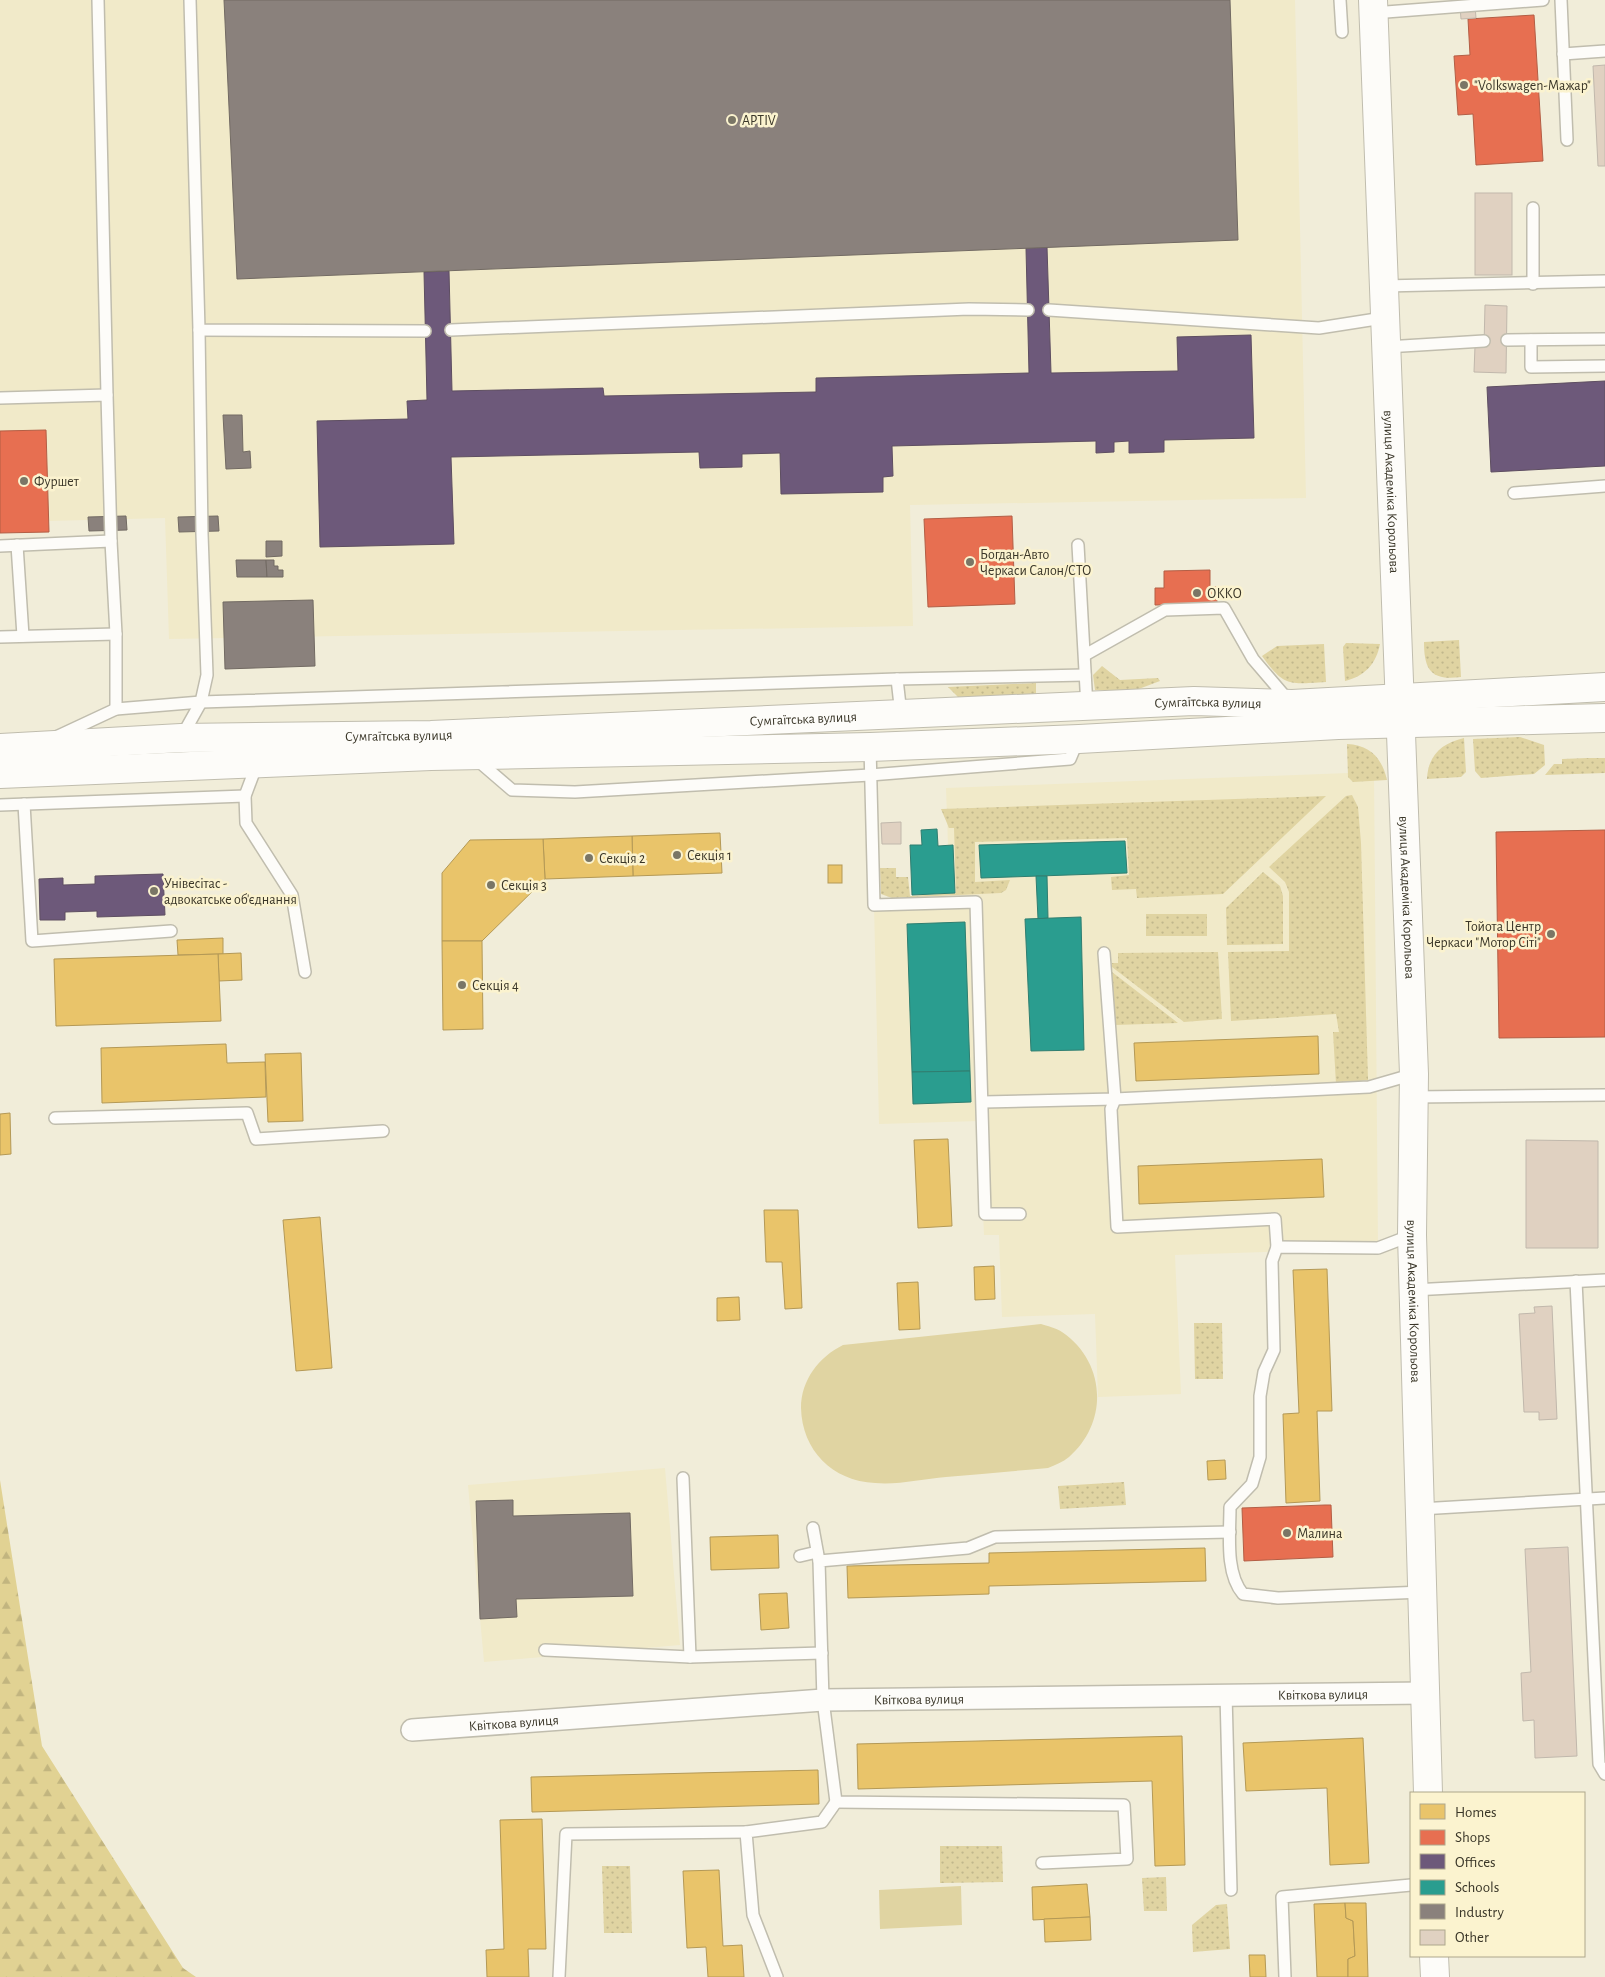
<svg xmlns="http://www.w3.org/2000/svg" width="1605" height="1977" viewBox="0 0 1605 1977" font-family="'Alegreya Sans',sans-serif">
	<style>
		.built { fill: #f1eac9 }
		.green { fill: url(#green-dots) }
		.forest { fill: url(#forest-firs) }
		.pitch { fill: #e0d4a2 }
		.homes { fill: #e9c46a; stroke: #b49956 }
		.shops { fill: #e76f51; stroke: #b35e45 }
		.offices { fill: #6d597a; stroke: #5e4e61 }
		.schools { fill: #2a9d8f; stroke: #2f7e70 }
		.industry { fill: #8a817c; stroke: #726a63 }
		.building { fill: #e0d1c1; stroke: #c1b8ac }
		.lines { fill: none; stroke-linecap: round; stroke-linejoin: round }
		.service-casing { stroke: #c0bdae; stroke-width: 14 }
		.minor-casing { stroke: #c0bdae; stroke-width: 24 }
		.tertiary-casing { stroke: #c0bdae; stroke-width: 30 }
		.primary-casing { stroke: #c0bdae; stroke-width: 30 }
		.service { stroke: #fdfcf9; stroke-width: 11 }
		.minor { stroke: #fdfcf9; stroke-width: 21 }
		.tertiary { stroke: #fdfcf9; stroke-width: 28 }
		.primary { stroke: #fdfcf9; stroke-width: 28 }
		.poi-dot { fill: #7a7666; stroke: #fbf3cf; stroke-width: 2 }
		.labels { text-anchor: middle; stroke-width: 5; stroke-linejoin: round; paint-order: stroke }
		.poi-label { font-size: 14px; fill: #3a3628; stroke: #fbf3cf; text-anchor: start }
		.street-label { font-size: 14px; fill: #3a3628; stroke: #fbf3cf }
	</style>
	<defs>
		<pattern id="green-dots" width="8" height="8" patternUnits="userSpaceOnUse" patternTransform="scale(1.25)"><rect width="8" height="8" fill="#e0d4a2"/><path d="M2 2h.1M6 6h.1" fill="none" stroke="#c1b78c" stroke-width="1.8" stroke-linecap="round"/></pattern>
		<pattern id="forest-firs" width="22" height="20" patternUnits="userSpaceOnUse" patternTransform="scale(1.25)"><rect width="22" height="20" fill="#e1d293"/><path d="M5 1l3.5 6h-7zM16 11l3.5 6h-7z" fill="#c2b57f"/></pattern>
	</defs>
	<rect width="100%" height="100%" fill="#f1edd9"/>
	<g class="built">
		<path d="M0,0H1295L1306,498L910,505L913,626L169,639L165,518L49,521V532L0,533Z"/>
		<path d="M1374,772L1378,1248L1175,1255L1181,1394L1098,1397L1095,1314L1002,1317L999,1235H984L979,1121L879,1124L874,905L950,903L946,788Z"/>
		<path d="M665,1468L680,1645L484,1662L468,1485Z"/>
	</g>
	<g class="green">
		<path d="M1459,640L1461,677C1431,681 1424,670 1424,642Z"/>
		<path d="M1346,643L1380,644C1376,664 1365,676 1345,681L1343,647Z"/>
		<path d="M1324,644L1326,682C1289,684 1285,688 1262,656L1277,646Z"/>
		<path d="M1102,666L1120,680L1158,678L1160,681L1136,690H1095L1093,675Z"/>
		<path d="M1036,683V694L958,697L948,687Z"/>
		<path d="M1520,737L1544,745L1545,765L1534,774L1481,778L1475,771L1473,739Z"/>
		<path d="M1464,738L1466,772L1461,777L1427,779C1428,755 1442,743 1464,738Z"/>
		<path d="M1347,744C1370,745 1382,758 1387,780L1353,782L1348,777Z"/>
		<path d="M1587,758H1605V773L1545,775L1554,764H1562V759Z"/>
		<path d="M1352,795L1358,807L1361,843L1368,1080L1336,1084L1333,1032H1339L1336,1014L1231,1021L1228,952L1289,951V892L1285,882L1269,867L1346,796Z"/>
		<path d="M1326,796L1223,894L1137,898L1136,889L1112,890L1111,877L1129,875L1127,838L975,842V882L1010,880L1006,890L1001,893L892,898L881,894L880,868H896V877H908L910,896L956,893L954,828H949L941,809Z"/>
		<path d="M1263,872L1280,886L1283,896V944L1227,945L1226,908Z"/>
		<rect x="1146" y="914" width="61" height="22"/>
		<path d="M1218,952L1222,1019L1184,1022L1112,967V963H1118V953Z"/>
		<path d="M1112,972L1178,1023L1115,1025Z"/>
		<path d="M1194,1323H1222L1223,1379H1195Z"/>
		<path d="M1124,1482L1126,1505L1060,1509L1058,1486Z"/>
		<path d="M940,1846H1002L1003,1882L940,1883Z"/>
		<path d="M602,1866H630L632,1933H604Z"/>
		<path d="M1166,1877L1167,1911H1144L1142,1878Z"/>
		<path d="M1227,1904L1230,1949L1193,1952L1192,1925L1216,1905Z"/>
	</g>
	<path class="forest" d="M0,1480L42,1746L183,1968L196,1977H0Z"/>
	<g class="pitch">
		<path d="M1041,1324C1047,1326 1056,1328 1062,1332C1106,1362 1109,1422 1069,1457C1063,1462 1055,1465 1048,1468C1014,1471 980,1474 946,1477C923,1479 898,1485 875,1483C832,1481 802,1450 801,1408C801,1380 819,1357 843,1345Z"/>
		<path d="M961,1886L962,1925L880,1929L879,1890Z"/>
	</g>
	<g class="homes">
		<path d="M720,833L722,873L633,876L632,836Z"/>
		<path d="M632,836L633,876L545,879L543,839Z"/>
		<path d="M543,839L545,879L482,941H442V873L470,840Z"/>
		<rect x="828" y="865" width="14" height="18"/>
		<path d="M223,938V954L178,955L177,940Z"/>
		<path d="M442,941H482L483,1029L443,1030Z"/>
		<path d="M241,953L242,980L219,981L218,954Z"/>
		<path d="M218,954L221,1021L56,1026L54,959Z"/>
		<path d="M1318,1036L1319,1074L1136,1081L1134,1043Z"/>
		<path d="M226,1044L227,1063L265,1062L266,1097L102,1103L101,1048Z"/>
		<path d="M301,1053L303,1121L268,1122L265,1054Z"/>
		<path d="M10,1113L11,1154L0,1155V1114Z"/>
		<path d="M948,1139L952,1226L918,1228L914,1140Z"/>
		<path d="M1322,1159L1324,1197L1139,1204L1138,1166Z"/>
		<path d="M764,1210H798L802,1308L785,1309L782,1262H766Z"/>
		<path d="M320,1217L332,1368L296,1371L283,1220Z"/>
		<path d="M994,1266L995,1299L975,1300L974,1267Z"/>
		<path d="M1327,1269L1332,1411H1317L1320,1501L1286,1503L1283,1414L1299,1413L1293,1270Z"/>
		<path d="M918,1282L920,1329L899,1330L897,1283Z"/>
		<path d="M739,1297L740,1320L717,1321V1298Z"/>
		<path d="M1225,1460L1226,1479L1208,1480L1207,1461Z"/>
		<path d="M778,1535L779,1568L711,1570L710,1537Z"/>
		<path d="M1205,1548L1206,1581L989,1586V1594L848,1598L847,1566L989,1563V1553Z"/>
		<path d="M787,1593L789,1628L761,1630L759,1594Z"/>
		<path d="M1182,1736L1185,1865L1155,1866L1152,1781L858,1789L857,1744Z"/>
		<path d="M1363,1738L1369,1863L1330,1865L1327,1788L1246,1791L1243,1743Z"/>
		<path d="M818,1770L819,1804L532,1812L531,1777Z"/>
		<path d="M542,1819L546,1949H528L529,1977H487L486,1950L504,1949L500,1820Z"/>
		<path d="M719,1870L723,1946L742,1945L744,1977H708L706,1947L687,1948L683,1871Z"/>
		<path d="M1087,1884L1090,1917L1033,1920L1032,1887Z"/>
		<path d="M1345,1903L1346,1918L1353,1921L1355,1956L1348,1959V1977H1317L1314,1904Z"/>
		<path d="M1345,1903H1366L1368,1977H1348V1959L1355,1956L1353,1921L1346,1918Z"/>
		<path d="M1090,1917L1091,1940L1045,1942L1044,1919Z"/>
		<path d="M1249,1955H1265L1266,1977H1250Z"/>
	</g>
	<g class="shops">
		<path d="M1534,15L1543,161L1476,165L1473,114L1458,115L1454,56L1470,55L1468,19Z"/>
		<path d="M46,430L49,532L0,533V431Z"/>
		<path d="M1012,516L1015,604L928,607L924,519Z"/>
		<path d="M1210,570V587H1217V604L1155,605V588H1164V571Z"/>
		<path d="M1605,830V1037L1499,1038L1496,832Z"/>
		<path d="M1325,1505H1331L1333,1557L1244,1561L1242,1508Z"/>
	</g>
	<g class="offices">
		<path d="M1047,247L1051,373L1178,371L1177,337L1251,335L1254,438L1164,440V452L1129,453V441L1114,442V452L1096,453V441L892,446L893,476L883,477V492L781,494L780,453L742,454V467L700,468L699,452L451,457L454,544L320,547L317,421L408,419L407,401L427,400L424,272L449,271L452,391L603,388L604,396L816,392V378L1029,373L1026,248Z"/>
		<path d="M1605,381V466L1491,472L1487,387Z"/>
		<path d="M163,874L165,915L97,917V911L65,912V920H40L39,879L63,878V885L95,884V876Z"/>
	</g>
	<g class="schools">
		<path d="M937,829L938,846L953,845L955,893L912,895L910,845H922L921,830Z"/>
		<path d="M1125,841L1127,873L981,878L979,845Z"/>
		<path d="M1036,876H1047L1048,918L1038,919Z"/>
		<path d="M1081,917L1084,1050L1031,1051L1025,919Z"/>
		<path d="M965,922L970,1071L912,1072L907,924Z"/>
		<path d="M970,1071L971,1102L913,1104L912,1072Z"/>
	</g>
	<g class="industry">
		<path d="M224,0H1230L1238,240L237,279Z"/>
		<path d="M223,415H242L243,452L250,451L251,468L226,469Z"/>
		<path d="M126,516L127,530L89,531L88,517Z"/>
		<path d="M218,516L219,531L179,532L178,517Z"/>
		<path d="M266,541H282V556L266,557Z"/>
		<path d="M236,560H266L267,577H237Z"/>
		<path d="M266,560H274V566H278V570H283V577H267Z"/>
		<path d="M313,600L315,666L225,669L223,602Z"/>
		<path d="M513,1500V1516L630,1513L633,1596L516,1599L517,1617L480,1619L476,1501Z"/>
	</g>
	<g class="building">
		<path d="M1475,6L1476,18L1461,19L1460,7Z"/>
		<path d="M1605,65V166H1598L1593,66Z"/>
		<rect x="1475" y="193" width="37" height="82"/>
		<path d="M1485,305L1507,306L1506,373L1474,372L1475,346H1484Z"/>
		<path d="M901,822V844H882L881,823Z"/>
		<path d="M1526,1140L1598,1141V1248H1526Z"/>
		<path d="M1552,1306L1557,1419L1539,1420V1412H1524L1519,1314L1535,1313L1534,1307Z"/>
		<path d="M1568,1547L1577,1756L1535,1758L1534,1720L1523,1721L1521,1673L1531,1672L1525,1549Z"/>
	</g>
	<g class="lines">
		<defs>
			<g id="service">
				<path d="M98,0L107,395"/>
				<path d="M190,0L199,330L425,331"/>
				<path d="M1340,0L1342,32"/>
				<path d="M1561,0L1567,140"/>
				<path d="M1373,13L1543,0"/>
				<path d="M1563,54L1605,51"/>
				<path d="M1533,284V208"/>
				<path d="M1384,286L1605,281"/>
				<path d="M1049,310L1319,328L1383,318"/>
				<path d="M451,330L969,309L1028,310"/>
				<path d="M1507,340L1605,339"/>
				<path d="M1531,340V367L1605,366"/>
				<path d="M1386,347L1484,341"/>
				<path d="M0,398L107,395L111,541"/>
				<path d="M1514,493L1605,486"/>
				<path d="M17,545L23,636"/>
				<path d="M1078,545L1087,707"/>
				<path d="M0,546L111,541L116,634V709"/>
				<path d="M0,637L116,634"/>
				<path d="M1085,655L1165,610L1224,608L1253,659L1289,701"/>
				<path d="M897,679L901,714"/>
				<path d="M182,736L201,702L207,675L202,534L199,330"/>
				<path d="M56,737L116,709L201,702L897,679L1085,675"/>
				<path d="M870,747L874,905L976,902L985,1214H1020"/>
				<path d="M476,759L512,790L575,792L870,775L1070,759L1078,740"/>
				<path d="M257,764L245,796L246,823L292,895L305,972"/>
				<path d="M24,804L32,941L171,931"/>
				<path d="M0,805L245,796"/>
				<path d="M1104,953L1115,1099L1111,1109L1117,1227L1275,1219L1277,1247"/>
				<path d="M1413,1097L1605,1095"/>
				<path d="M983,1102L1115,1099L1369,1087L1414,1074"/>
				<path d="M55,1118L247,1113L256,1139L383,1131"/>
				<path d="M1412,1235L1378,1248L1277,1247L1272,1261L1274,1350L1264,1372L1260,1396V1457L1252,1484L1230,1507C1230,1534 1225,1573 1243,1594L1278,1598L1422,1592"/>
				<path d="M1576,1281L1599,1764L1605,1774"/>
				<path d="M1413,1290L1605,1280"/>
				<path d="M683,1478L690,1657"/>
				<path d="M1420,1509L1605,1498"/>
				<path d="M813,1528L819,1561"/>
				<path d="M800,1556L817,1552"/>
				<path d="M545,1650L690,1657L822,1653"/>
				<path d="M1226,1694L1231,1890"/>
				<path d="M1042,1863L1127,1859L1124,1805L836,1802L823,1700L819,1561L968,1548L995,1537L1230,1532"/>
				<path d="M559,1977L566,1834L746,1832"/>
				<path d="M777,1977L753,1915L746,1832L822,1822L836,1802"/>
				<path d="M1285,1977L1282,1897L1411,1885"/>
			</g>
			<g id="minor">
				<path id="s1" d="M412,1730L823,1700L1426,1693"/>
			</g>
			<g id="tertiary">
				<path id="s2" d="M1373,0L1414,1074L1412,1235L1428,1793"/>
				<path d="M1434,1956L1435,1977"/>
			</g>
			<g id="primary">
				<path id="s3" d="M0,748L181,738L431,735L1194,701L1292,704L1605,687"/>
				<path d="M0,774L431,756L870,747L1079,739L1338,725L1605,718"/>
			</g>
		</defs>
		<use href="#service" class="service-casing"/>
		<use href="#minor" class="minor-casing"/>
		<use href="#tertiary" class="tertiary-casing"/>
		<use href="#primary" class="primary-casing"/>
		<use href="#service" class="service"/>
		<use href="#minor" class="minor"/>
		<use href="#tertiary" class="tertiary"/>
		<use href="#primary" class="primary"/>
	</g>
	<g class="poi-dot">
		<circle cx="1464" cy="85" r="5"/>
		<circle cx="732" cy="120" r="5"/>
		<circle cx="24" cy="481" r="5"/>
		<circle cx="970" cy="562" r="5"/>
		<circle cx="1197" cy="593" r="5"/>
		<circle cx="677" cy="855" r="5"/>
		<circle cx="589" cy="858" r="5"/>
		<circle cx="491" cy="885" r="5"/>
		<circle cx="154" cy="891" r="5"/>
		<circle cx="1551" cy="934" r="5"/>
		<circle cx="462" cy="985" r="5"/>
		<circle cx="1287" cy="1533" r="5"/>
	</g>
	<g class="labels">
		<g class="poi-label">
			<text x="1474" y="90">"Volkswagen-Мажар"</text>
			<text x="742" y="125">APTIV</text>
			<text x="34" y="486">Фуршет</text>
			<text x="980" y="559">Богдан-Авто<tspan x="980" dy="16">Черкаси Салон/СТО</tspan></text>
			<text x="1207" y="598">ОККО</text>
			<text x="687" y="860">Секція 1</text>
			<text x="599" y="863">Секція 2</text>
			<text x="164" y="888">Унівесітас -<tspan x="164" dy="16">адвокатське об'єднання</tspan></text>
			<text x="501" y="890">Секція 3</text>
			<text x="1541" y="931" text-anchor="end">Тойота Центр<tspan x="1541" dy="16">Черкаси "Мотор Сіті"</tspan></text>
			<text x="472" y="990">Секція 4</text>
			<text x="1297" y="1538">Малина</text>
		</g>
		<g class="street-label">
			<text dy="5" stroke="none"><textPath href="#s2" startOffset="492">вулиця Академіка Корольова</textPath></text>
			<text dy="5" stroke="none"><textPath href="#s3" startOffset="1209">Сумгаїтська вулиця</textPath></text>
			<text dy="5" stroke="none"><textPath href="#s3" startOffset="804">Сумгаїтська вулиця</textPath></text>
			<text dy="5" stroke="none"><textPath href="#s3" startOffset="399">Сумгаїтська вулиця</textPath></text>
			<text dy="5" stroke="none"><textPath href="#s2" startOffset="898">вулиця Академіка Корольова</textPath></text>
			<text dy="5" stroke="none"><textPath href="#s2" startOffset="1302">вулиця Академіка Корольова</textPath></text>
			<text dy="5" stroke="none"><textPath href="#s1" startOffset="912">Квіткова вулиця</textPath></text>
			<text dy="5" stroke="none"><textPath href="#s1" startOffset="508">Квіткова вулиця</textPath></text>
			<text dy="5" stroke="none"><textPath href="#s1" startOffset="102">Квіткова вулиця</textPath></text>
		</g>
	</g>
	<rect x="1410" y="1792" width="175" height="165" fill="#fbf3cf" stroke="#aea78c"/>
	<rect x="1420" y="1804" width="25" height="15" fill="#e9c46a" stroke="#aea78c"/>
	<text x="1455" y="1817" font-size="15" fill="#3a3628">Homes</text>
	<rect x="1420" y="1830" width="25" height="15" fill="#e76f51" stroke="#aea78c"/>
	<text x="1455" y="1842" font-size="15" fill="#3a3628">Shops</text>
	<rect x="1420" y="1854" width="25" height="15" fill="#6d597a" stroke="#aea78c"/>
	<text x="1455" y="1867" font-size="15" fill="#3a3628">Offices</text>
	<rect x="1420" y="1880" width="25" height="15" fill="#2a9d8f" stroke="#aea78c"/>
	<text x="1455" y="1892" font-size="15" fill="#3a3628">Schools</text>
	<rect x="1420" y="1904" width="25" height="15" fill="#8a817c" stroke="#aea78c"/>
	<text x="1455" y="1917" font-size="15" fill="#3a3628">Industry</text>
	<rect x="1420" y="1930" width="25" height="15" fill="#e0d1c1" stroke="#aea78c"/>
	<text x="1455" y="1942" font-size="15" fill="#3a3628">Other</text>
</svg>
